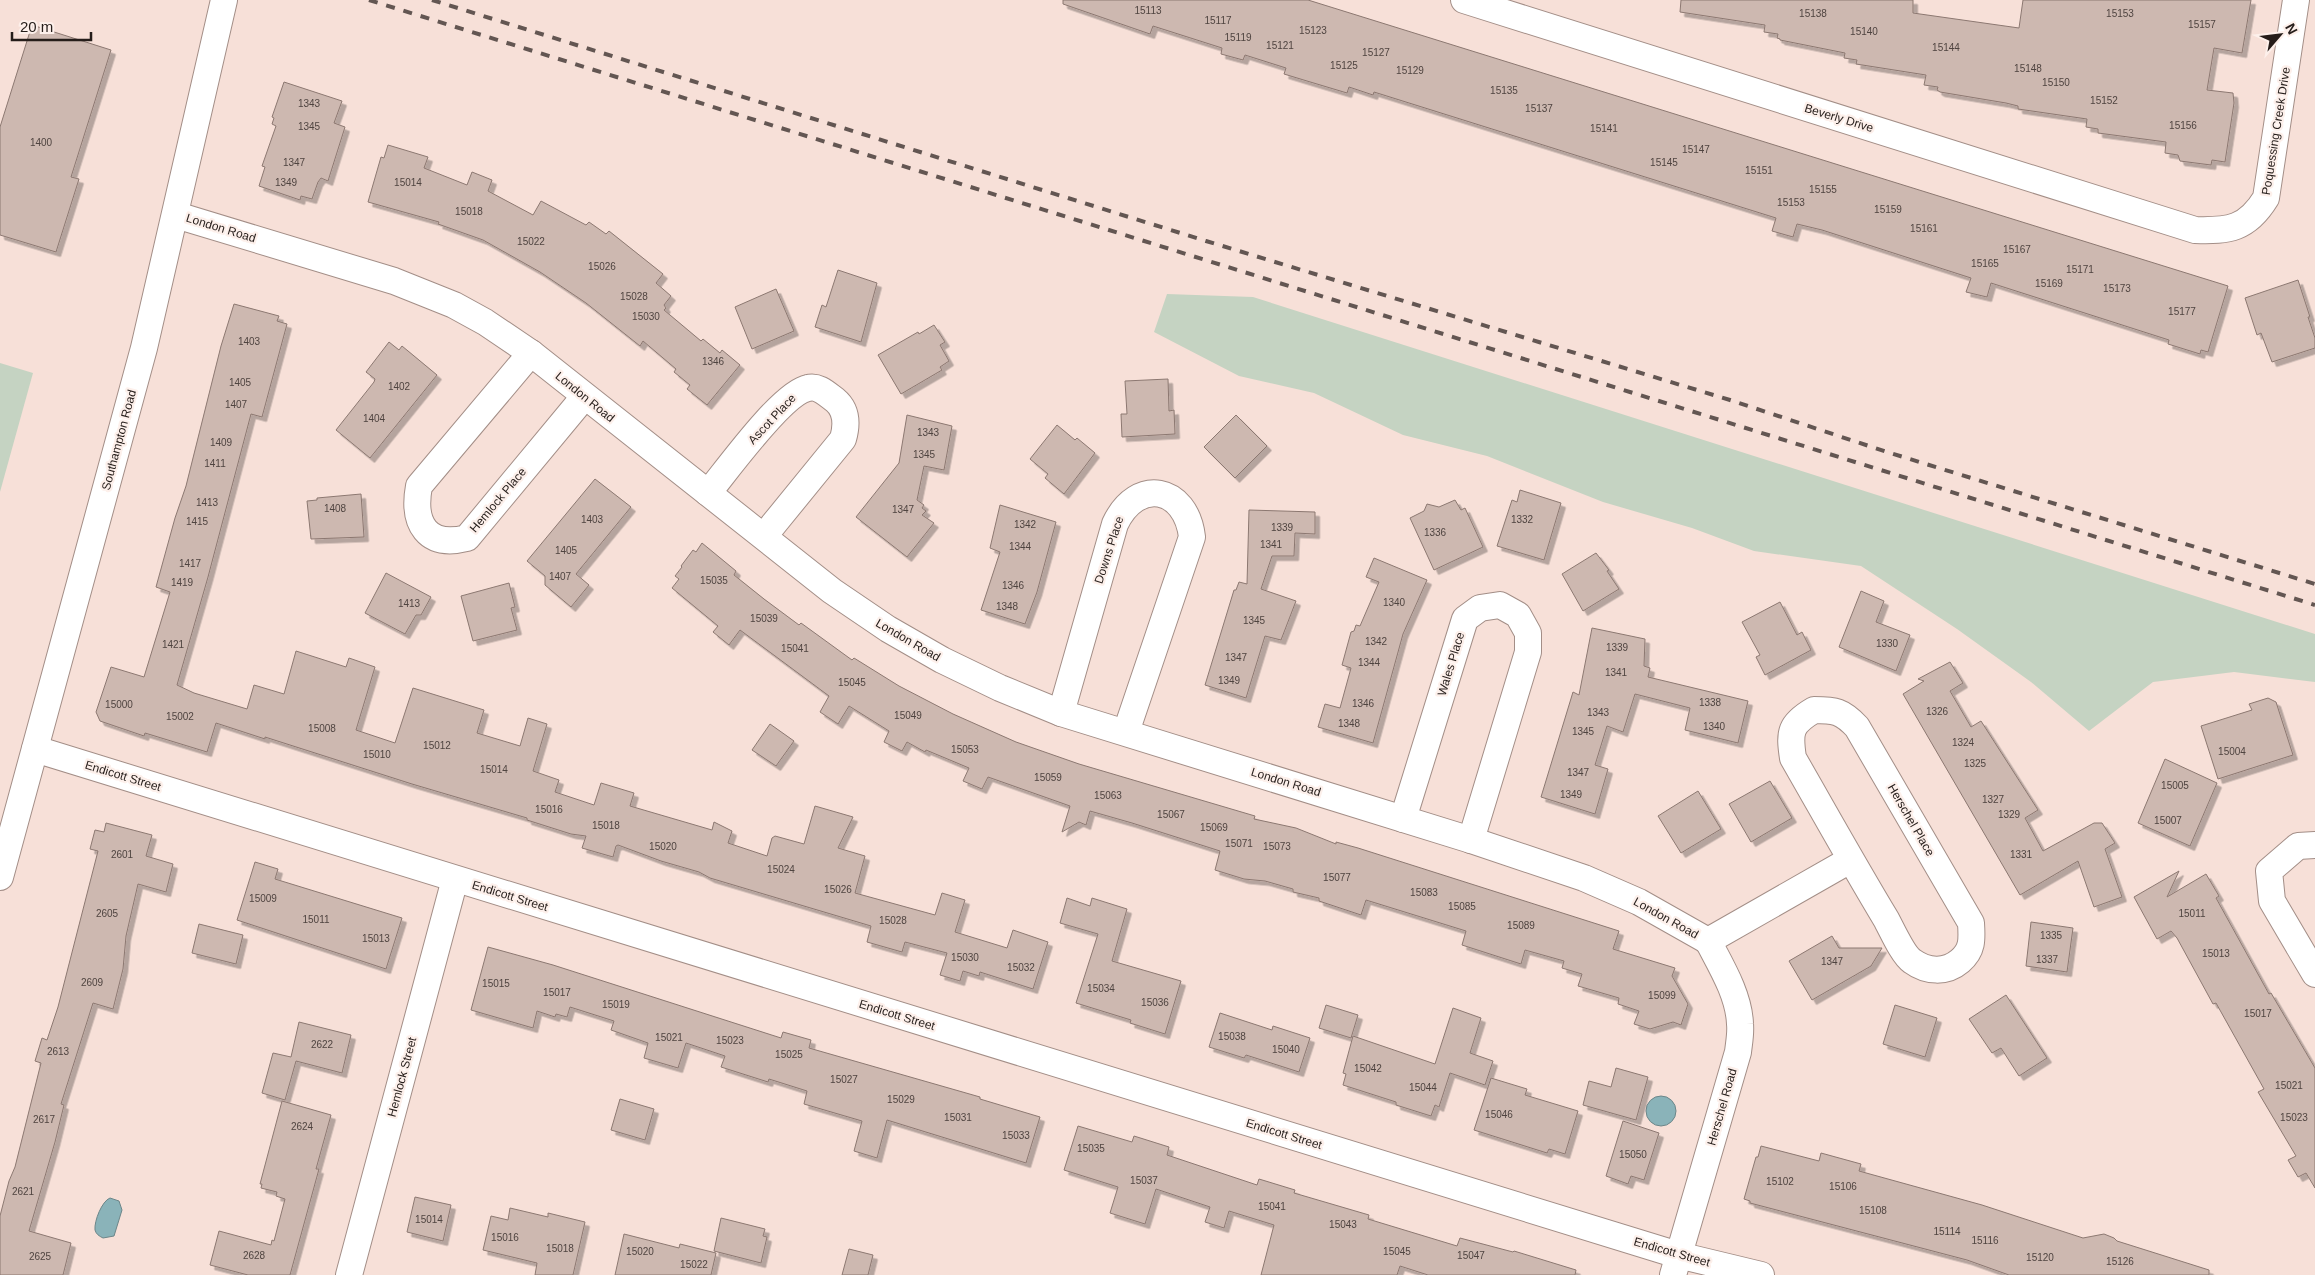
<svg xmlns="http://www.w3.org/2000/svg" width="2315" height="1275" viewBox="0 0 2315 1275" font-family="Arial,sans-serif">
	<style>
		.green { fill: #c5d3c2 }
		.water { fill: #8ab3b9; stroke: #6c8689 }
		.building { fill: #cdb8b0; stroke: #8c7871; filter: url(#shadow) }
		.lines { fill: none; stroke-linecap: round; stroke-linejoin: round }
		.minor-casing { stroke: #a38e87; stroke-width: 28 }
		.minor { stroke: #fff; stroke-width: 26 }
		.rail { stroke: #635652; stroke-width: 4; stroke-dasharray: 9 9; stroke-linecap: butt }
		.labels { text-anchor: middle; stroke-width: 4.5; stroke-linejoin: round; paint-order: stroke }
		.number-label { font-size: 10px; fill: #4f4440 }
		.street-label { font-size: 12px; fill: #251d1a; stroke: #fdf0eb }
	</style>
	<defs>
		<filter id="shadow"><feDropShadow dx="4.5" dy="4.5" stdDeviation="0" flood-color="#0004"/></filter>
	</defs>
	<rect width="100%" height="100%" fill="#f7e0d8"/>
	<g class="green">
		<path d="M1167,294L1253,297L2315,634V682L2234,672L2153,682L2089,731L2031,682L1957,629L1861,566L1754,551L1692,528L1603,502L1487,456L1403,435L1314,393L1239,376L1154,332Z"/>
		<path d="M0,363L33,373L0,492Z"/>
	</g>
	<g class="water">
		<circle cx="1661" cy="1111" r="15"/>
		<path d="M110,1198L119,1201L122,1210L114,1236L103,1238C99,1236 96,1234 95,1230C94,1221 102,1201 110,1198Z"/>
	</g>
	<g class="building">
		<path d="M1063,0H1308L2228,286L2208,352L2201,350L2200,354L2168,344L2169,340L1991,283L1987,297L1966,292L1971,278L1822,230L1797,224L1793,237L1772,231L1776,218L1374,92L1373,95L1349,87L1347,93L1307,81L1284,74L1286,68L1245,55L1243,60L1221,54L1222,48L1153,26L1150,34L1063,4Z"/>
		<path d="M1681,0H1913V13L2019,28L2023,0H2251L2242,53L2214,48L2207,90L2233,93L2234,103L2225,162L2212,160L2211,165L2180,161L2178,155L2165,153L2166,142L2098,133V129L2086,127L2087,119L2018,109V106L2006,103L1940,92L1937,90L1938,87L1924,85L1926,75L1856,64L1857,60L1844,58L1845,53L1780,40V39L1777,38L1778,34L1764,32L1765,25L1680,12Z"/>
		<path d="M32,25L111,50L71,177L79,179L56,252L0,235V127Z"/>
		<path d="M284,82L342,101L334,123L345,127L328,181L321,178L318,182L312,199L301,196L300,200L259,186L265,167L262,166L276,126L272,124L274,118L272,117Z"/>
		<path d="M388,145L428,157L424,168L467,185L472,172L492,180L488,191L533,215L541,201L586,225L589,222L606,234L609,231L663,274L656,283L671,296L664,305L666,308L664,310L701,341L703,339L720,353L722,350L740,365L707,405L687,389L690,385L674,372L676,369L643,341L640,346L586,303L540,272L483,240L438,224L439,222L368,202L381,157L384,158Z"/>
		<path d="M838,270L877,283L861,342L815,327L822,305L826,307Z"/>
		<path d="M2298,280L2310,317H2308L2315,338V348L2272,362L2261,333L2257,335L2245,298Z"/>
		<path d="M776,289L794,331L752,349L735,307Z"/>
		<path d="M234,304L279,316L277,321L287,324L262,417L251,414L208,577L177,685L194,693L247,709L254,685L284,694L296,651L346,667L349,658L375,667L356,730L395,743L413,688L484,710L477,733L520,746L528,718L547,724L533,771L559,780L555,792L594,805L601,783L634,793L630,806L712,830L714,822L732,831L728,843L767,856L772,838L775,836L804,844L815,806L853,817L838,848L865,856L855,893L935,915L942,893L965,900L955,932L1007,948L1013,930L1048,942L1033,989L980,972L979,976L963,971L960,981L940,975L947,953L905,942L902,952L867,942L871,926L710,878L699,872L661,861L618,845L616,846L613,857L582,848L586,836L571,834L527,820V818L412,784L265,737V739L216,723L207,752L145,733L144,736L100,721L96,712L111,667L144,677L170,592L156,587L175,518L186,486L221,346Z"/>
		<path d="M934,325L945,342L940,345L949,361L940,367L942,370L901,394L878,355L918,332L919,334Z"/>
		<path d="M389,342L399,350L402,346L437,375L370,458L336,430L374,382L375,379L366,372Z"/>
		<path d="M1168,379L1169,411L1174,410L1175,434L1122,437L1121,414H1127L1125,381Z"/>
		<path d="M907,415L952,426L944,470L924,466L917,500L924,505L922,508L926,511L922,515L934,523L907,557L856,517L899,463Z"/>
		<path d="M1236,415L1267,446L1235,478L1204,447Z"/>
		<path d="M1057,425L1075,440L1077,438L1095,453L1064,494L1045,478L1048,474L1030,459Z"/>
		<path d="M595,479L631,507L576,574L589,585L571,607L545,585V576L527,561Z"/>
		<path d="M1520,490L1561,503L1544,560L1497,546L1512,500L1517,502Z"/>
		<path d="M361,494L364,537L311,539L307,501L317,500V498Z"/>
		<path d="M1455,500L1461,510L1465,508L1483,547L1434,570L1410,518L1424,511L1427,504L1439,507Z"/>
		<path d="M1000,505L1056,522L1037,592L1025,624L981,610L1000,552L990,548Z"/>
		<path d="M1249,510L1315,512V534L1295,533L1294,556H1272L1261,589L1296,601L1281,640L1265,636L1246,698L1205,685L1234,590H1236L1239,582L1247,584Z"/>
		<path d="M702,543L736,571L734,575L764,599L799,625L801,623L852,660L854,658L899,686L953,714L1016,742L1079,764L1255,816L1254,819L1296,828L1336,844V842L1358,848L1619,931L1613,949L1675,968L1672,976L1688,1004L1681,1025L1673,1022L1650,1029L1634,1024L1639,1011L1618,1004L1619,998L1578,986L1582,974L1562,968L1564,961L1525,950L1521,964L1462,945L1466,931L1366,900L1361,915L1319,901V898L1293,892V889L1265,881L1244,879L1215,870L1220,851L1132,823L1090,811L1086,825L1079,822L1062,832L1070,806L988,777L982,789L963,781L969,768L926,750L925,752L907,742L902,751L884,742L889,731L849,706L838,724L820,712L829,696L740,630L729,645L713,632L718,626L672,588L679,579L675,576L682,567L681,566L693,550L696,552Z"/>
		<path d="M1596,553L1609,570L1607,571L1619,589L1583,611L1562,574Z"/>
		<path d="M1374,558L1427,580L1403,634L1373,743L1318,727L1325,704L1340,708L1351,668L1342,665L1351,632L1354,631L1356,625L1360,626L1379,582L1366,577Z"/>
		<path d="M386,573L431,597L421,615H416L405,634L365,613Z"/>
		<path d="M509,583L515,607L511,608L517,630L473,641L461,596Z"/>
		<path d="M1861,591L1884,601L1876,622L1910,635L1896,671L1839,647Z"/>
		<path d="M1780,602L1797,635L1802,632L1811,650L1765,675L1756,657L1760,655L1742,622Z"/>
		<path d="M1592,628L1645,639L1644,666L1650,668L1648,677L1748,701L1738,743L1685,730L1690,708L1635,694L1623,732L1607,726L1595,765L1608,769L1595,814L1541,797L1573,692L1579,695Z"/>
		<path d="M1950,662L1963,683L1950,691L1971,727L1981,721L2038,810L2025,818L2043,851L2094,823H2102L2115,843L2105,849L2122,897L2094,907L2078,861L2020,895L1903,694L1924,681L1918,679Z"/>
		<path d="M2268,698L2276,702L2293,755L2218,779L2201,726L2252,710L2249,704Z"/>
		<path d="M770,724L794,741L776,766L752,750Z"/>
		<path d="M2165,759L2217,783L2190,846L2138,823Z"/>
		<path d="M1770,781L1792,818L1751,842L1729,804Z"/>
		<path d="M1698,791L1721,829L1681,853L1658,816Z"/>
		<path d="M106,823L152,835L146,856L173,864L166,892L138,884L126,936L123,969L113,1009L93,1003L61,1104L64,1105L55,1142L29,1231L71,1243L63,1275H0V1216L9,1181L15,1167L41,1063L35,1061L42,1038L47,1040L58,1007L98,851L90,849L95,830L104,832Z"/>
		<path d="M255,862L278,869L275,879L402,918L386,969L237,920Z"/>
		<path d="M2179,871L2167,897L2206,874L2219,896L2216,898L2269,994L2271,993L2315,1068V1188L2306,1173L2298,1177L2288,1160L2296,1156L2258,1092L2264,1089L2216,1003L2213,1004L2177,938L2171,931L2157,939L2134,897Z"/>
		<path d="M1067,898L1090,906L1092,898L1127,909L1112,961L1181,981L1165,1034L1130,1023L1131,1020L1076,1003L1098,934L1060,923Z"/>
		<path d="M2031,922L2073,928L2067,972L2026,966Z"/>
		<path d="M199,924L243,935L236,964L192,953Z"/>
		<path d="M1832,936L1839,948H1882L1871,966L1812,1000L1789,961Z"/>
		<path d="M488,947L553,965L781,1038L783,1032L811,1040L809,1048L980,1097V1099L1040,1117L1026,1163L887,1120L877,1158L854,1151L862,1121L804,1104L807,1091L769,1079L768,1082L721,1067L725,1056L686,1043L678,1068L644,1058L648,1043L611,1030L614,1021L570,1007L567,1017L556,1014L555,1017L537,1011L533,1028L471,1010Z"/>
		<path d="M2006,995L2047,1058L2019,1076L2001,1048L1992,1053L1969,1019Z"/>
		<path d="M1326,1005L1358,1015L1351,1038L1319,1028Z"/>
		<path d="M1895,1005L1937,1018L1925,1057L1883,1044Z"/>
		<path d="M1453,1008L1481,1018L1470,1053L1493,1061L1485,1085L1450,1073L1439,1107L1435,1105L1431,1116L1396,1105V1102L1343,1085L1346,1074L1343,1073L1353,1036L1435,1064Z"/>
		<path d="M1220,1013L1272,1030L1273,1026L1310,1038L1299,1072L1246,1055L1244,1058L1209,1047Z"/>
		<path d="M299,1022L351,1035L342,1073L296,1061L285,1100L262,1093L273,1053L291,1057Z"/>
		<path d="M1616,1068L1648,1077L1636,1120L1583,1105L1589,1081L1611,1087Z"/>
		<path d="M1491,1078L1527,1089L1525,1095L1578,1111L1565,1154L1549,1149L1547,1153L1474,1130Z"/>
		<path d="M620,1099L654,1109L645,1140L611,1130Z"/>
		<path d="M282,1101L331,1115L316,1169H319L290,1275H248L210,1265L219,1231L271,1245L272,1240L274,1241L285,1199L276,1196L277,1192L261,1188L262,1184H260Z"/>
		<path d="M1623,1121L1659,1133L1644,1180L1631,1176L1628,1184L1606,1176Z"/>
		<path d="M1078,1126L1132,1142L1134,1136L1169,1147L1167,1155L1257,1185L1259,1179L1295,1190L1294,1193L1369,1215L1368,1219L1457,1246L1460,1238L1513,1252L1514,1251L1576,1270L1575,1275H1428L1400,1266L1397,1275H1261L1274,1225L1229,1211L1224,1228L1205,1222L1210,1207L1156,1189L1145,1224L1110,1213L1118,1187L1064,1170Z"/>
		<path d="M1761,1146L1819,1161L1821,1153L1861,1164L1859,1171L1982,1205L2083,1238L2104,1234L2114,1238L2117,1241L2209,1270V1275H2009L1967,1260L1750,1203V1201L1744,1199L1756,1157H1758Z"/>
		<path d="M415,1197L451,1205L443,1241L407,1232Z"/>
		<path d="M510,1208L548,1217V1213L585,1222L573,1275H535L537,1263L483,1250L491,1216L508,1220Z"/>
		<path d="M721,1218L765,1229L763,1236L767,1237L761,1263L714,1251Z"/>
		<path d="M624,1234L679,1248L680,1244L716,1253L711,1275H615Z"/>
		<path d="M849,1249L873,1255L868,1275H842Z"/>
	</g>
	<g class="lines">
		<defs>
			<g id="minor">
				<path d="M1464,0L2195,230C2229,231 2247,229 2266,198L2296,0"/>
				<path d="M176,215L394,281L454,305L485,322L531,353L832,591L888,629L942,660L1000,688L1061,713L1471,840L1584,878L1639,902L1708,941"/>
				<path d="M531,353L419,486C412,524 427,548 467,538L584,397"/>
				<path d="M708,493C727,470 782,393 808,388C818,385 827,394 835,400C847,410 847,425 843,439L764,536"/>
				<path d="M1814,710C1835,710 1842,711 1857,727L1971,923C1972,939 1973,950 1960,961C1946,973 1927,972 1912,961C1903,955 1892,930 1886,919C1854,866 1824,812 1793,758C1789,732 1790,724 1814,710Z"/>
				<path d="M1061,713L1115,524C1137,477 1186,486 1192,537L1126,732"/>
				<path d="M35,749L1678,1255L1761,1275"/>
				<path d="M1403,819L1465,619L1480,608L1500,605L1518,615L1528,633V652L1471,840"/>
				<path d="M2315,845L2298,846L2269,871L2272,901L2315,974"/>
				<path d="M0,877L144,348L224,0"/>
				<path d="M1708,941L1850,860"/>
				<path d="M349,1275L455,879"/>
				<path d="M1673,1275L1738,1052C1739,1043 1741,1033 1740,1024C1739,995 1721,966 1708,941"/>
			</g>
		</defs>
		<use href="#minor" class="minor-casing"/>
		<use href="#minor" class="minor"/>
		<g class="rail">
			<path d="M369,0L2315,605"/>
			<path d="M432,0L1206,241L1730,400L1887,452L2315,584"/>
		</g>
	</g>
	<g class="labels">
		<g class="number-label">
			<text x="1148" y="14">15113</text>
			<text x="1813" y="17">15138</text>
			<text x="2120" y="17">15153</text>
			<text x="1218" y="24">15117</text>
			<text x="2202" y="28">15157</text>
			<text x="1313" y="34">15123</text>
			<text x="1864" y="35">15140</text>
			<text x="1238" y="41">15119</text>
			<text x="1280" y="49">15121</text>
			<text x="1946" y="51">15144</text>
			<text x="1376" y="56">15127</text>
			<text x="1344" y="69">15125</text>
			<text x="2028" y="72">15148</text>
			<text x="1410" y="74">15129</text>
			<text x="2056" y="86">15150</text>
			<text x="1504" y="94">15135</text>
			<text x="2104" y="104">15152</text>
			<text x="309" y="107">1343</text>
			<text x="1539" y="112">15137</text>
			<text x="2183" y="129">15156</text>
			<text x="309" y="130">1345</text>
			<text x="1604" y="132">15141</text>
			<text x="41" y="146">1400</text>
			<text x="1696" y="153">15147</text>
			<text x="294" y="166">1347</text>
			<text x="1664" y="166">15145</text>
			<text x="1759" y="174">15151</text>
			<text x="286" y="186">1349</text>
			<text x="408" y="186">15014</text>
			<text x="1823" y="193">15155</text>
			<text x="1791" y="206">15153</text>
			<text x="1888" y="213">15159</text>
			<text x="469" y="215">15018</text>
			<text x="1924" y="232">15161</text>
			<text x="531" y="245">15022</text>
			<text x="2017" y="253">15167</text>
			<text x="1985" y="267">15165</text>
			<text x="602" y="270">15026</text>
			<text x="2080" y="273">15171</text>
			<text x="2049" y="287">15169</text>
			<text x="2117" y="292">15173</text>
			<text x="634" y="300">15028</text>
			<text x="2182" y="315">15177</text>
			<text x="646" y="320">15030</text>
			<text x="249" y="345">1403</text>
			<text x="713" y="365">1346</text>
			<text x="240" y="386">1405</text>
			<text x="399" y="390">1402</text>
			<text x="236" y="408">1407</text>
			<text x="374" y="422">1404</text>
			<text x="928" y="436">1343</text>
			<text x="221" y="446">1409</text>
			<text x="924" y="458">1345</text>
			<text x="215" y="467">1411</text>
			<text x="207" y="506">1413</text>
			<text x="335" y="512">1408</text>
			<text x="903" y="513">1347</text>
			<text x="592" y="523">1403</text>
			<text x="1522" y="523">1332</text>
			<text x="197" y="525">1415</text>
			<text x="1025" y="528">1342</text>
			<text x="1282" y="531">1339</text>
			<text x="1435" y="536">1336</text>
			<text x="1271" y="548">1341</text>
			<text x="1020" y="550">1344</text>
			<text x="566" y="554">1405</text>
			<text x="190" y="567">1417</text>
			<text x="560" y="580">1407</text>
			<text x="714" y="584">15035</text>
			<text x="182" y="586">1419</text>
			<text x="1013" y="589">1346</text>
			<text x="1394" y="606">1340</text>
			<text x="409" y="607">1413</text>
			<text x="1007" y="610">1348</text>
			<text x="764" y="622">15039</text>
			<text x="1254" y="624">1345</text>
			<text x="1376" y="645">1342</text>
			<text x="1887" y="647">1330</text>
			<text x="173" y="648">1421</text>
			<text x="1617" y="651">1339</text>
			<text x="795" y="652">15041</text>
			<text x="1236" y="661">1347</text>
			<text x="1369" y="666">1344</text>
			<text x="1616" y="676">1341</text>
			<text x="1229" y="684">1349</text>
			<text x="852" y="686">15045</text>
			<text x="1710" y="706">1338</text>
			<text x="1363" y="707">1346</text>
			<text x="119" y="708">15000</text>
			<text x="1937" y="715">1326</text>
			<text x="1598" y="716">1343</text>
			<text x="908" y="719">15049</text>
			<text x="180" y="720">15002</text>
			<text x="1349" y="727">1348</text>
			<text x="1714" y="730">1340</text>
			<text x="322" y="732">15008</text>
			<text x="1583" y="735">1345</text>
			<text x="1963" y="746">1324</text>
			<text x="437" y="749">15012</text>
			<text x="965" y="753">15053</text>
			<text x="2232" y="755">15004</text>
			<text x="377" y="758">15010</text>
			<text x="1975" y="767">1325</text>
			<text x="494" y="773">15014</text>
			<text x="1578" y="776">1347</text>
			<text x="1048" y="781">15059</text>
			<text x="2175" y="789">15005</text>
			<text x="1571" y="798">1349</text>
			<text x="1108" y="799">15063</text>
			<text x="1993" y="803">1327</text>
			<text x="549" y="813">15016</text>
			<text x="1171" y="818">15067</text>
			<text x="2009" y="818">1329</text>
			<text x="2168" y="824">15007</text>
			<text x="606" y="829">15018</text>
			<text x="1214" y="831">15069</text>
			<text x="1239" y="847">15071</text>
			<text x="663" y="850">15020</text>
			<text x="1277" y="850">15073</text>
			<text x="122" y="858">2601</text>
			<text x="2021" y="858">1331</text>
			<text x="781" y="873">15024</text>
			<text x="1337" y="881">15077</text>
			<text x="838" y="893">15026</text>
			<text x="1424" y="896">15083</text>
			<text x="263" y="902">15009</text>
			<text x="1462" y="910">15085</text>
			<text x="107" y="917">2605</text>
			<text x="2192" y="917">15011</text>
			<text x="316" y="923">15011</text>
			<text x="893" y="924">15028</text>
			<text x="1521" y="929">15089</text>
			<text x="2051" y="939">1335</text>
			<text x="376" y="942">15013</text>
			<text x="2216" y="957">15013</text>
			<text x="965" y="961">15030</text>
			<text x="2047" y="963">1337</text>
			<text x="1832" y="965">1347</text>
			<text x="1021" y="971">15032</text>
			<text x="92" y="986">2609</text>
			<text x="496" y="987">15015</text>
			<text x="1101" y="992">15034</text>
			<text x="557" y="996">15017</text>
			<text x="1662" y="999">15099</text>
			<text x="1155" y="1006">15036</text>
			<text x="616" y="1008">15019</text>
			<text x="2258" y="1017">15017</text>
			<text x="1232" y="1040">15038</text>
			<text x="669" y="1041">15021</text>
			<text x="730" y="1044">15023</text>
			<text x="322" y="1048">2622</text>
			<text x="1286" y="1053">15040</text>
			<text x="58" y="1055">2613</text>
			<text x="789" y="1058">15025</text>
			<text x="1368" y="1072">15042</text>
			<text x="844" y="1083">15027</text>
			<text x="2289" y="1089">15021</text>
			<text x="1423" y="1091">15044</text>
			<text x="901" y="1103">15029</text>
			<text x="1499" y="1118">15046</text>
			<text x="958" y="1121">15031</text>
			<text x="2294" y="1121">15023</text>
			<text x="44" y="1123">2617</text>
			<text x="302" y="1130">2624</text>
			<text x="1016" y="1139">15033</text>
			<text x="1091" y="1152">15035</text>
			<text x="1633" y="1158">15050</text>
			<text x="1144" y="1184">15037</text>
			<text x="1780" y="1185">15102</text>
			<text x="1843" y="1190">15106</text>
			<text x="23" y="1195">2621</text>
			<text x="1272" y="1210">15041</text>
			<text x="1873" y="1214">15108</text>
			<text x="429" y="1223">15014</text>
			<text x="1343" y="1228">15043</text>
			<text x="1947" y="1235">15114</text>
			<text x="505" y="1241">15016</text>
			<text x="1985" y="1244">15116</text>
			<text x="560" y="1252">15018</text>
			<text x="640" y="1255">15020</text>
			<text x="1397" y="1255">15045</text>
			<text x="254" y="1259">2628</text>
			<text x="1471" y="1259">15047</text>
			<text x="40" y="1260">2625</text>
			<text x="2040" y="1261">15120</text>
			<text x="2120" y="1265">15126</text>
			<text x="694" y="1268">15022</text>
		</g>
		<g class="street-label">
			<text transform="translate(1839 118) rotate(17)" y="4">Beverly Drive</text>
			<text transform="translate(2276 131) rotate(-81)" y="4">Poquessing Creek Drive</text>
			<text transform="translate(221 228) rotate(17)" y="4">London Road</text>
			<text transform="translate(585 397) rotate(39)" y="4">London Road</text>
			<text transform="translate(772 419) rotate(-47)" y="4">Ascot Place</text>
			<text transform="translate(119 440) rotate(-75)" y="4">Southampton Road</text>
			<text transform="translate(498 500) rotate(-50)" y="4">Hemlock Place</text>
			<text transform="translate(1109 550) rotate(-72)" y="4">Downs Place</text>
			<text transform="translate(908 640) rotate(30)" y="4">London Road</text>
			<text transform="translate(1451 664) rotate(-73)" y="4">Wales Place</text>
			<text transform="translate(123 776) rotate(17)" y="4">Endicott Street</text>
			<text transform="translate(1286 782) rotate(17)" y="4">London Road</text>
			<text transform="translate(1911 820) rotate(60)" y="4">Herschel Place</text>
			<text transform="translate(510 896) rotate(17)" y="4">Endicott Street</text>
			<text transform="translate(1666 918) rotate(29)" y="4">London Road</text>
			<text transform="translate(897 1015) rotate(17)" y="4">Endicott Street</text>
			<text transform="translate(402 1077) rotate(-75)" y="4">Hemlock Street</text>
			<text transform="translate(1722 1107) rotate(-74)" y="4">Herschel Road</text>
			<text transform="translate(1284 1134) rotate(17)" y="4">Endicott Street</text>
			<text transform="translate(1672 1252) rotate(16)" y="4">Endicott Street</text>
		</g>
	</g>
	<g transform="translate(2280 35) rotate(62)" stroke="#fdf0eb" stroke-width="4" paint-order="stroke">
	<path d="M0-4L9 19L0 12L-9 19Z" fill="#251d1a"/>
	<text y="-8" font-size="14" font-weight="bold" text-anchor="middle" fill="#251d1a">N</text>
	</g>
	<path d="M12 32v8h79v-8" fill="none" stroke="#251d1a" stroke-width="2.5"/>
	<text x="20" y="32" font-size="15" fill="#251d1a" stroke="#fdf0eb" stroke-width="4" paint-order="stroke">20 m</text>
</svg>
